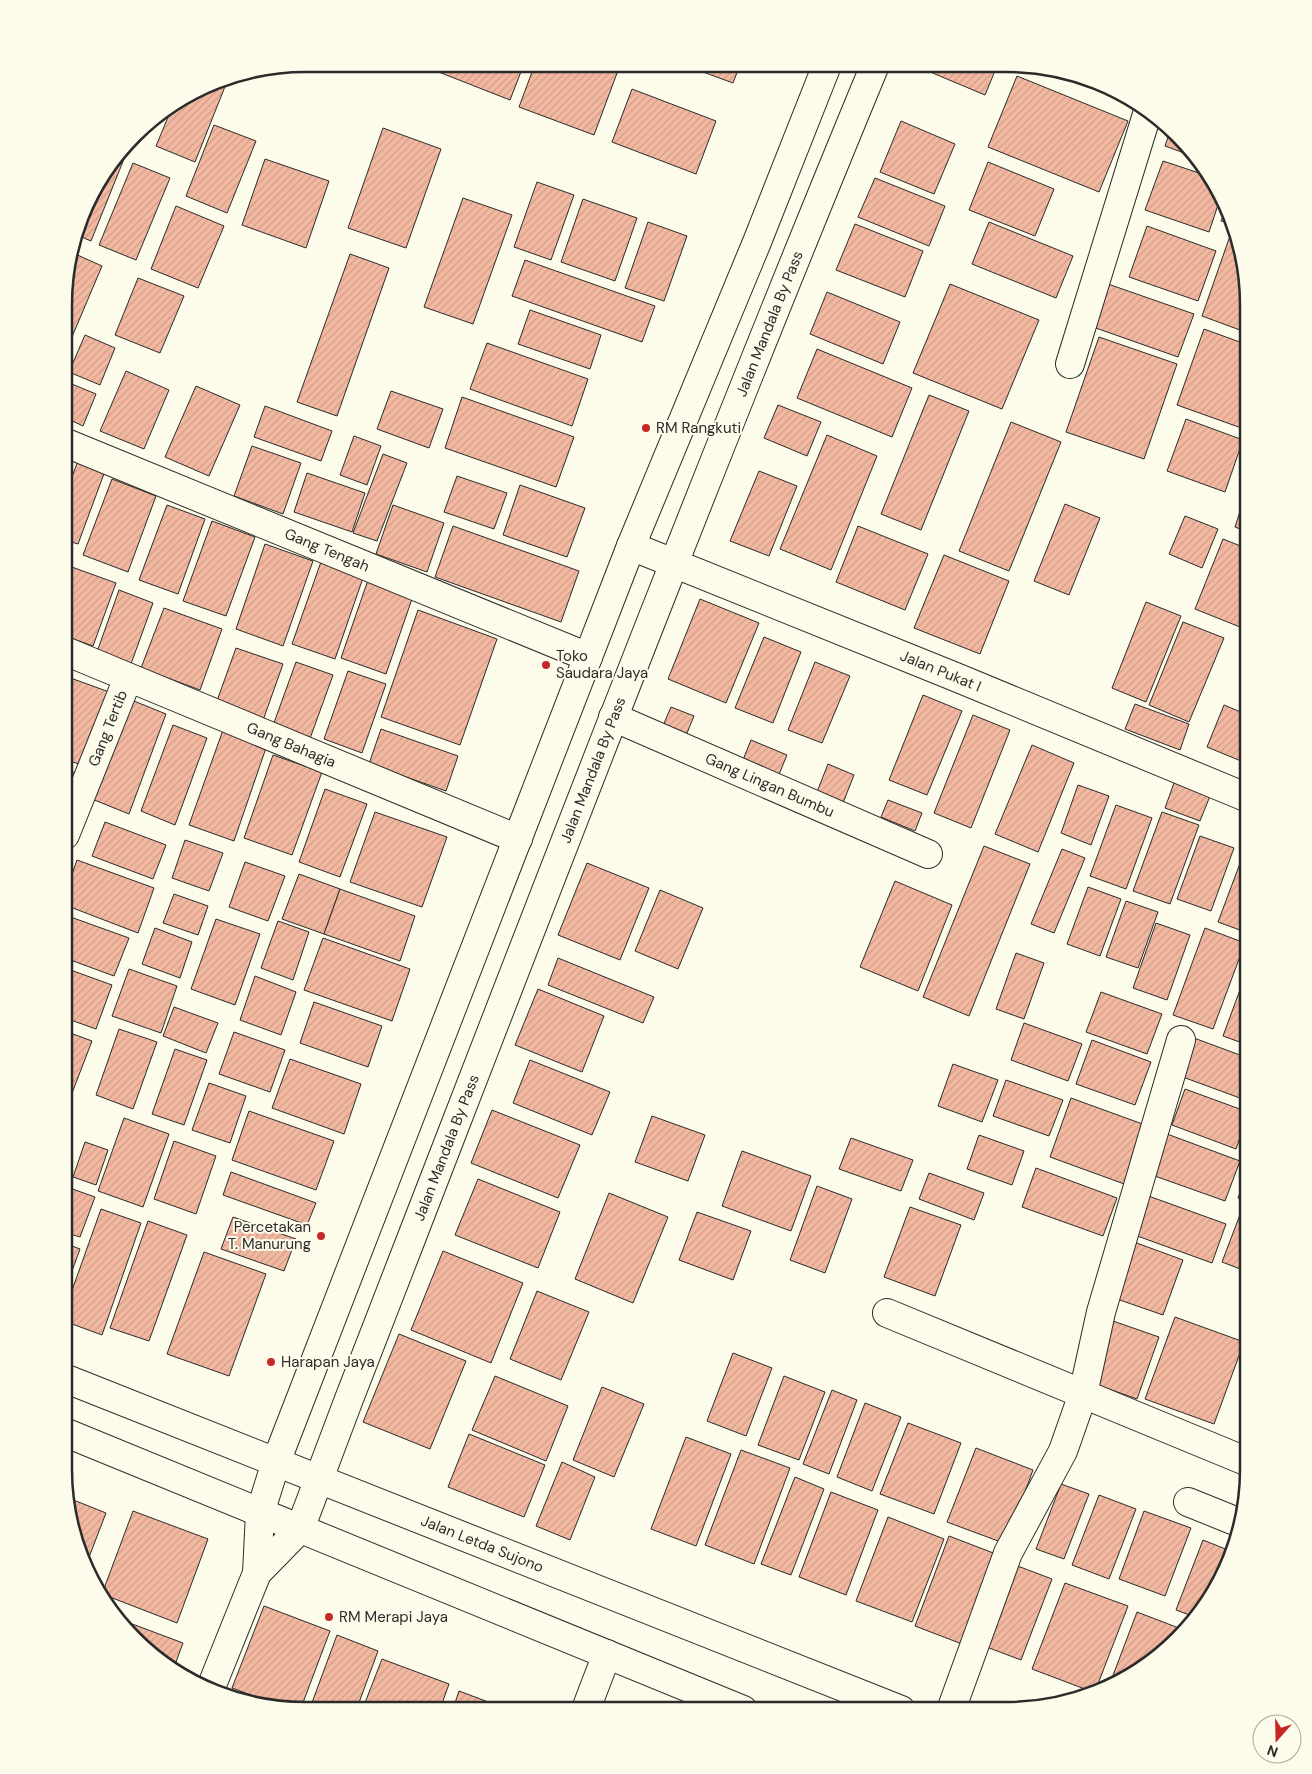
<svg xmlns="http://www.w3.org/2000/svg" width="1312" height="1774" viewBox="0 0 1312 1774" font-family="'DM Sans',sans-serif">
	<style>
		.building { fill: url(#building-hatch); stroke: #2b2b2b }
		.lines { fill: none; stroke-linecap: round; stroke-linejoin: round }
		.minor-casing { stroke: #2b2b2b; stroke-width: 30 }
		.highway-casing { stroke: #2b2b2b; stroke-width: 30 }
		.minor { stroke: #fdfbea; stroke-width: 28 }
		.highway { stroke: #fdfbea; stroke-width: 28 }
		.poi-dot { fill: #c62828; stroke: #fdfbea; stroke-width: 2 }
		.labels { text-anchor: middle; stroke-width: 4; stroke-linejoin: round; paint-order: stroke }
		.street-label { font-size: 15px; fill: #2b2b2b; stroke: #fdfbea }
		.poi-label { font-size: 15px; fill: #2b2b2b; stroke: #fdfbea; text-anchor: start }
		.rim { fill: none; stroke: #2b2b2b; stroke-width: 2.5 }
	</style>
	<defs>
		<pattern id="building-hatch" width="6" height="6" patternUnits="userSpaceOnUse" patternTransform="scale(1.25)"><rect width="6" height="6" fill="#f2b8a0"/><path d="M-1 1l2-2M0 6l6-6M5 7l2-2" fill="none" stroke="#d09e8a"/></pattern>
	</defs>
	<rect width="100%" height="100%" fill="#fdfbea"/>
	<g class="building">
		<path d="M433,64H524L510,100L431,69Z"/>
		<path d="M535,64L620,65L594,135L519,107Z"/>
		<path d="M684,65H740L733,83Z"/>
		<path d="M916,66H997L985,95Z"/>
		<path d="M1037,66H1038L1100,89L1099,91Z"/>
		<path d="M1017,76L1128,121L1099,192L988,147Z"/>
		<path d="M220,81L226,84L195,162L156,146L171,110Z"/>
		<path d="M632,89L716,121L696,174L612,142Z"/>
		<path d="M901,121L955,144L934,194L880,172Z"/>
		<path d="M214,125L256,141L227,213L186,196Z"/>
		<path d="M383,128L441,149L406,248L348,228Z"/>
		<path d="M1170,131L1188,146L1195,157L1165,146Z"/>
		<path d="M130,144L91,241L79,236L96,185Z"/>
		<path d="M265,159L329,181L306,248L242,225Z"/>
		<path d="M1163,161L1208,176L1221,196L1209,232L1145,210Z"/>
		<path d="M988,162L1054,189L1035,236L969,210Z"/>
		<path d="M133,163L170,178L136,260L99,245Z"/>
		<path d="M875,178L945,206L929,246L858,217Z"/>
		<path d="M537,182L574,195L551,260L514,247Z"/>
		<path d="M463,198L512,215L473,324L424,307Z"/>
		<path d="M583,199L637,218L615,281L561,262Z"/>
		<path d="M176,206L224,226L198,288L151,269Z"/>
		<path d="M1226,209L1229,223L1221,221Z"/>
		<path d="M648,222L687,236L664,301L625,288Z"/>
		<path d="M989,222L1073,256L1056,298L972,264Z"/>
		<path d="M855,224L923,251L905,297L836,270Z"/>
		<path d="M1147,226L1216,251L1198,301L1129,277Z"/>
		<path d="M1231,233L1248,306V333L1202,316Z"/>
		<path d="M73,253L102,266L66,351V274Z"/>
		<path d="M350,254L389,268L337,416L297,402Z"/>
		<path d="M525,260L655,306L642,342L512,296Z"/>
		<path d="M138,278L184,296L160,353L115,335Z"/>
		<path d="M950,284L1039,320L1002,409L913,373Z"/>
		<path d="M1108,284L1194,314L1178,357L1093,327Z"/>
		<path d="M827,292L900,322L883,364L810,334Z"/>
		<path d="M530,310L601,335L590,369L518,344Z"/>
		<path d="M1204,329L1248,345L1247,430L1177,405Z"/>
		<path d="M85,335L115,348L100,385L69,372Z"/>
		<path d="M1099,337L1177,364L1144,459L1066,432Z"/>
		<path d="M487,343L588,379L572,426L470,389Z"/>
		<path d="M817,349L912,388L892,437L797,398Z"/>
		<path d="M126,371L169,390L144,449L100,431Z"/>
		<path d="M67,382L96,394L83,426L66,418V386Z"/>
		<path d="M196,386L240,405L209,476L165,457Z"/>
		<path d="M391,391L443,409L429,448L377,429Z"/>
		<path d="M929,395L969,411L921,530L881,514Z"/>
		<path d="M462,397L574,437L556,487L445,448Z"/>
		<path d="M778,405L821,422L807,456L764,438Z"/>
		<path d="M265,406L332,431L321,461L254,437Z"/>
		<path d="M1186,419L1243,440L1225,492L1167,471Z"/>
		<path d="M1011,422L1061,442L1009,571L959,551Z"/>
		<path d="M827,435L877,456L831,570L780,549Z"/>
		<path d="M354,436L381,446L367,485L340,475Z"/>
		<path d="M252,446L301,463L283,514L234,496Z"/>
		<path d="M383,454L407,463L377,541L353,533Z"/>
		<path d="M78,461L105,471L78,544L65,540V495Z"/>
		<path d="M759,471L797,486L769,556L730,541Z"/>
		<path d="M307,473L365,493L352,532L294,512Z"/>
		<path d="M457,476L507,493L494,529L444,512Z"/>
		<path d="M112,479L156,496L128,572L83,555Z"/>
		<path d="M520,485L585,508L567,557L503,535Z"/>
		<path d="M1244,499L1248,500V532L1235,527Z"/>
		<path d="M1065,504L1100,518L1069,595L1034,581Z"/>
		<path d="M167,505L205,519L178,594L139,580Z"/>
		<path d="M393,505L444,523L427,572L376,554Z"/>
		<path d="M1185,516L1218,529L1202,568L1169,554Z"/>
		<path d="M212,521L255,537L226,616L183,601Z"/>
		<path d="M453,526L579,571L561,622L435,577Z"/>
		<path d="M858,526L928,554L905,610L836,582Z"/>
		<path d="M1223,539L1248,549V607L1240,627L1195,609Z"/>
		<path d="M265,544L313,561L283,646L236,629Z"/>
		<path d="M944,555L1009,581L980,654L914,628Z"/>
		<path d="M322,559L364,575L335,659L292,644Z"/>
		<path d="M69,566L116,583L93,646L65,636V577Z"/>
		<path d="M368,580L413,596L386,674L341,658Z"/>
		<path d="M119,590L153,603L131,664L97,652Z"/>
		<path d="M700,599L759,623L726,703L668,679Z"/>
		<path d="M1146,602L1181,616L1146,702L1112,688Z"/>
		<path d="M164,608L222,629L200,690L141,668Z"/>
		<path d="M418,610L497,639L460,745L381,717Z"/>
		<path d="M1183,622L1224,638L1189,722L1149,705Z"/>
		<path d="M764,637L801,652L773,723L735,708Z"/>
		<path d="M236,648L283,664L261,726L214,709Z"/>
		<path d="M296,662L333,675L308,744L271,731Z"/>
		<path d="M815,662L850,676L822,743L788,730Z"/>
		<path d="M348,671L386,684L362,753L324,739Z"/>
		<path d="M65,676L112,693L84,766L65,759Z"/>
		<path d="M923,695L962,711L927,795L889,780Z"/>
		<path d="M129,699L166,714L129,814L92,799Z"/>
		<path d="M1135,704L1189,724L1180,750L1125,729Z"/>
		<path d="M1224,705L1248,715V745L1241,761L1207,747Z"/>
		<path d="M671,707L694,716L685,738L662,728Z"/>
		<path d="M973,715L1010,730L971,828L934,813Z"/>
		<path d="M173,725L207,738L175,825L141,811Z"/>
		<path d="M381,729L458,756L446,791L369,764Z"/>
		<path d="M223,730L267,745L234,841L189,825Z"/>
		<path d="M751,740L787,755L775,784L739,770Z"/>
		<path d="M1032,745L1074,763L1038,852L995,834Z"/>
		<path d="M273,755L322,772L292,855L244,838Z"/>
		<path d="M828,764L854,775L841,808L815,797Z"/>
		<path d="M65,769L78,774L65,810Z"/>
		<path d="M1174,783L1210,796L1200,821L1165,808Z"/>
		<path d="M1078,785L1109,796L1091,845L1061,833Z"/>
		<path d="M325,789L367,804L340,877L299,862Z"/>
		<path d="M888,800L922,813L915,831L881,817Z"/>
		<path d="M1116,805L1152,818L1126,889L1090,876Z"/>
		<path d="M375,812L447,837L422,907L350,882Z"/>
		<path d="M1162,812L1199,825L1170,904L1133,891Z"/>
		<path d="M105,822L166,845L153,879L92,856Z"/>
		<path d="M1200,836L1234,848L1211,911L1177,899Z"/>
		<path d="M185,840L223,853L209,891L172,878Z"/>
		<path d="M984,846L1030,864L969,1016L923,997Z"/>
		<path d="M1062,849L1085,858L1054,933L1031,924Z"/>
		<path d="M1242,858L1248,861V933L1218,922Z"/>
		<path d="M77,860L154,888L138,933L65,905V894Z"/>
		<path d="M245,862L285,876L268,921L229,907Z"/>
		<path d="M587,863L649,888L620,960L558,935Z"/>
		<path d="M299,874L340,889L324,934L282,919Z"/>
		<path d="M895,881L952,905L918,991L860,967Z"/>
		<path d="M1088,887L1121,899L1100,956L1067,944Z"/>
		<path d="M340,889L415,916L400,961L324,934Z"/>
		<path d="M660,890L703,908L678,969L635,951Z"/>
		<path d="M174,894L208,906L198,935L163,923Z"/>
		<path d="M1126,901L1158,912L1138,968L1106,957Z"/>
		<path d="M65,915L129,938L114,976L65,958Z"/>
		<path d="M216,919L260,934L235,1005L191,989Z"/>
		<path d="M278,921L309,932L293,980L261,968Z"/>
		<path d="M1156,923L1190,935L1167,1000L1133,988Z"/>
		<path d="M155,928L192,942L180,978L142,964Z"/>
		<path d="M1205,928L1245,943L1213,1029L1173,1015Z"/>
		<path d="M323,938L410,969L392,1021L304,990Z"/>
		<path d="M1016,953L1044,963L1024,1019L996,1009Z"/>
		<path d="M558,958L654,997L643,1023L548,985Z"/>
		<path d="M65,968L112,985L96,1029L65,1018Z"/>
		<path d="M1248,968V1045L1223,1036Z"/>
		<path d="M129,969L177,986L161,1033L112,1016Z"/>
		<path d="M255,976L296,992L281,1035L240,1020Z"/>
		<path d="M538,989L604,1016L582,1072L515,1045Z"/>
		<path d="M1101,992L1162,1014L1147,1054L1086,1032Z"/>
		<path d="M314,1002L382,1026L368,1067L300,1043Z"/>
		<path d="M174,1007L218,1023L206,1053L163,1036Z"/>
		<path d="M1024,1023L1082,1044L1068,1081L1011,1060Z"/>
		<path d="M119,1029L157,1042L133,1109L96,1095Z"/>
		<path d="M65,1031L92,1041L64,1114Z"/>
		<path d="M234,1032L285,1050L270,1092L219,1074Z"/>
		<path d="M1194,1038L1248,1058V1101L1180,1076Z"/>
		<path d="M1092,1040L1151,1062L1135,1105L1076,1084Z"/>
		<path d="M175,1049L207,1060L184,1125L152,1114Z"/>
		<path d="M290,1059L361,1084L344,1134L272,1108Z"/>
		<path d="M530,1060L610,1092L592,1135L513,1103Z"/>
		<path d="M953,1064L998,1080L982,1122L938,1106Z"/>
		<path d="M1006,1080L1063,1100L1049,1136L993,1116Z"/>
		<path d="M209,1083L246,1096L230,1143L192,1130Z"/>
		<path d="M1185,1089L1248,1112V1116L1236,1149L1172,1125Z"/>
		<path d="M1071,1098L1148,1126L1127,1185L1050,1157Z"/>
		<path d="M492,1110L580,1145L558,1198L471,1163Z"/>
		<path d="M249,1111L334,1141L316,1190L232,1160Z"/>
		<path d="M652,1116L705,1135L688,1181L635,1162Z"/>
		<path d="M124,1118L169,1134L143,1207L98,1191Z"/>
		<path d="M1167,1134L1240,1161L1225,1201L1152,1175Z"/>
		<path d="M979,1135L1024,1151L1012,1185L967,1169Z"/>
		<path d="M851,1138L913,1160L901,1191L839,1169Z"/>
		<path d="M174,1141L216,1156L196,1214L154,1199Z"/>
		<path d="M85,1142L108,1150L96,1185L73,1177Z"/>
		<path d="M742,1151L811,1176L791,1231L722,1206Z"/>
		<path d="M1036,1168L1117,1198L1103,1236L1022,1207Z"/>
		<path d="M231,1172L316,1203L307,1225L223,1195Z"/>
		<path d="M1248,1172V1202L1238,1198Z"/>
		<path d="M929,1173L984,1193L974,1220L919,1199Z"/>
		<path d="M478,1179L560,1212L538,1268L455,1235Z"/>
		<path d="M64,1186L95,1197L80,1237L64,1232Z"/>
		<path d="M817,1186L852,1199L825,1273L790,1260Z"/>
		<path d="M609,1193L668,1217L633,1303L575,1279Z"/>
		<path d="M1143,1194L1226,1224L1212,1263L1129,1233Z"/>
		<path d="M910,1207L961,1225L935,1296L884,1277Z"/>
		<path d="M101,1209L141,1223L102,1335L64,1321V1313Z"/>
		<path d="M697,1212L751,1231L733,1280L679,1260Z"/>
		<path d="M1241,1212L1248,1214V1272L1222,1262Z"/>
		<path d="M233,1217L296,1239L284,1271L221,1249Z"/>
		<path d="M148,1221L187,1235L149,1341L110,1328Z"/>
		<path d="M1134,1242L1183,1260L1163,1315L1114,1298Z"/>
		<path d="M64,1243L80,1249L64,1293Z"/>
		<path d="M443,1251L523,1283L491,1363L411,1330Z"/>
		<path d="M204,1252L266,1274L229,1376L167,1354Z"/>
		<path d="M537,1291L589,1312L561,1380L510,1359Z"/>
		<path d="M1175,1317L1244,1342L1214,1424L1145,1399Z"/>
		<path d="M1113,1321L1159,1337L1137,1399L1092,1383Z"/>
		<path d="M399,1334L466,1361L430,1449L363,1422Z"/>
		<path d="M733,1353L772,1368L746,1436L707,1421Z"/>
		<path d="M495,1376L568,1406L546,1461L472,1430Z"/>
		<path d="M784,1376L825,1392L799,1460L758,1445Z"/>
		<path d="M602,1387L644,1404L614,1477L573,1460Z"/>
		<path d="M832,1390L857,1400L829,1474L803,1464Z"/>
		<path d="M865,1403L901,1417L872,1491L837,1477Z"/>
		<path d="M908,1423L961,1443L934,1514L880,1494Z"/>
		<path d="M469,1434L545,1465L524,1517L448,1487Z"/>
		<path d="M686,1437L731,1454L696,1546L651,1529Z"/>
		<path d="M976,1448L1033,1470L1006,1544L947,1522Z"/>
		<path d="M741,1450L790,1468L754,1564L705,1545Z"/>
		<path d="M562,1462L595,1477L570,1540L536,1526Z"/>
		<path d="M795,1477L824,1489L791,1575L761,1564Z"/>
		<path d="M1061,1484L1089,1494L1064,1559L1036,1549Z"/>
		<path d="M831,1492L878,1510L846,1595L799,1577Z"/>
		<path d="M1099,1495L1136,1509L1109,1579L1072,1565Z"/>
		<path d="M71,1499L106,1513L86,1565Z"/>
		<path d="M133,1511L208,1539L177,1623L102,1594Z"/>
		<path d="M1144,1511L1191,1528L1165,1596L1119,1579Z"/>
		<path d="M888,1517L944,1539L912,1622L856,1601Z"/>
		<path d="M949,1536L996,1554L962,1644L915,1626Z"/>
		<path d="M1203,1540L1233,1552L1208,1602L1195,1617L1176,1610Z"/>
		<path d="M1007,1562L1052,1579L1021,1660L976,1643Z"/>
		<path d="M1065,1583L1128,1606L1096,1689L1090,1691L1032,1669Z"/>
		<path d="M264,1606L330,1631L301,1708H286L232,1688Z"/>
		<path d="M1137,1612L1184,1630L1166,1650L1113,1685L1109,1686Z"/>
		<path d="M127,1622L183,1643L173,1670L125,1628Z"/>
		<path d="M337,1635L378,1651L357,1708H310Z"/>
		<path d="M382,1659L449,1684L440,1709L363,1708Z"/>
		<path d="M459,1691L507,1709H453Z"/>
	</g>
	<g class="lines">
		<defs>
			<g id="minor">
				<path d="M1070,364L1148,111"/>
				<path id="s1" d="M66,443L588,657"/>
				<path id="s2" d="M631,546L958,678L1248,798"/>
				<path id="s3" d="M65,651L518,839"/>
				<path id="s4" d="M613,717L928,854"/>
				<path id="s5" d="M65,835L128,678"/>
				<path d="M887,1313L1248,1462"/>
				<path d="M1188,1502L1240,1523"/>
				<path id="s6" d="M257,1573L300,1529L349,1399C522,954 692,507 875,65"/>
				<path d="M210,1690L257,1573L260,1513L276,1462L631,546L757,242L827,65"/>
				<path d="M586,1709L607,1654"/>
				<path d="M951,1710L1008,1553L1063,1451L1083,1394L1101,1312L1181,1040"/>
			</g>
			<g id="highway">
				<path id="s7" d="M64,1378L901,1710"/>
				<path d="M64,1432L743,1710"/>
			</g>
		</defs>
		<use href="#minor" class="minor-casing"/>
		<use href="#highway" class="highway-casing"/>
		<use href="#minor" class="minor"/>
		<use href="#highway" class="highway"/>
	</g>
	<g class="poi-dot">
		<circle cx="646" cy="428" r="5"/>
		<circle cx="546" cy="665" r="5"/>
		<circle cx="321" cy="1236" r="5"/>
		<circle cx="271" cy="1362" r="5"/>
		<circle cx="329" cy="1617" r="5"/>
	</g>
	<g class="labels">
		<g class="street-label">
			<text dy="5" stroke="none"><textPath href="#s6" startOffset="1355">Jalan Mandala By Pass</textPath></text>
			<text dy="5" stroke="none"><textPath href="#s1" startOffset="282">Gang Tengah</textPath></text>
			<text dy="5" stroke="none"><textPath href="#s2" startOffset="334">Jalan Pukat I</textPath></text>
			<text dy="5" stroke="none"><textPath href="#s5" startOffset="115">Gang Tertib</textPath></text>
			<text dy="5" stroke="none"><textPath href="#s3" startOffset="245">Gang Bahagia</textPath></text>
			<text dy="5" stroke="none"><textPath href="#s6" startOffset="875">Jalan Mandala By Pass</textPath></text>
			<text dy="5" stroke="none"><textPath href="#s4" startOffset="171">Gang Lingan Bumbu</textPath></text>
			<text dy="5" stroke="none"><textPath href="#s6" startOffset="470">Jalan Mandala By Pass</textPath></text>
			<text dy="5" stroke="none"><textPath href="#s7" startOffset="450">Jalan Letda Sujono</textPath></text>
		</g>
		<g class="poi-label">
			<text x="656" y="433">RM Rangkuti</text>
			<text x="556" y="661">Toko<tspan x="556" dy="17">Saudara Jaya</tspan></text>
			<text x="311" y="1232" text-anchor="end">Percetakan<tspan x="311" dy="17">T. Manurung</tspan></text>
			<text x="281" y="1367">Harapan Jaya</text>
			<text x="339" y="1622">RM Merapi Jaya</text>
		</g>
	</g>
	<path d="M0 0H1312V1774H0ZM305 72H1007A233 233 0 0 1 1240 305V1469A233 233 0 0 1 1007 1702H305A233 233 0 0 1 72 1469V305A233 233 0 0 1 305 72Z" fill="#fdfbea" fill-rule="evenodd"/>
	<path class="rim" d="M305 72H1007A233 233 0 0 1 1240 305V1469A233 233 0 0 1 1007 1702H305A233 233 0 0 1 72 1469V305A233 233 0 0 1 305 72Z"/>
	<g transform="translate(1277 1739) rotate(200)"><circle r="24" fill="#fdfbea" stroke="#a9a89e"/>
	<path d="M0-4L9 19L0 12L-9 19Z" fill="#c62828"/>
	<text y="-8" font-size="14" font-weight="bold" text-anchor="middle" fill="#2b2b2b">N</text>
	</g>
</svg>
